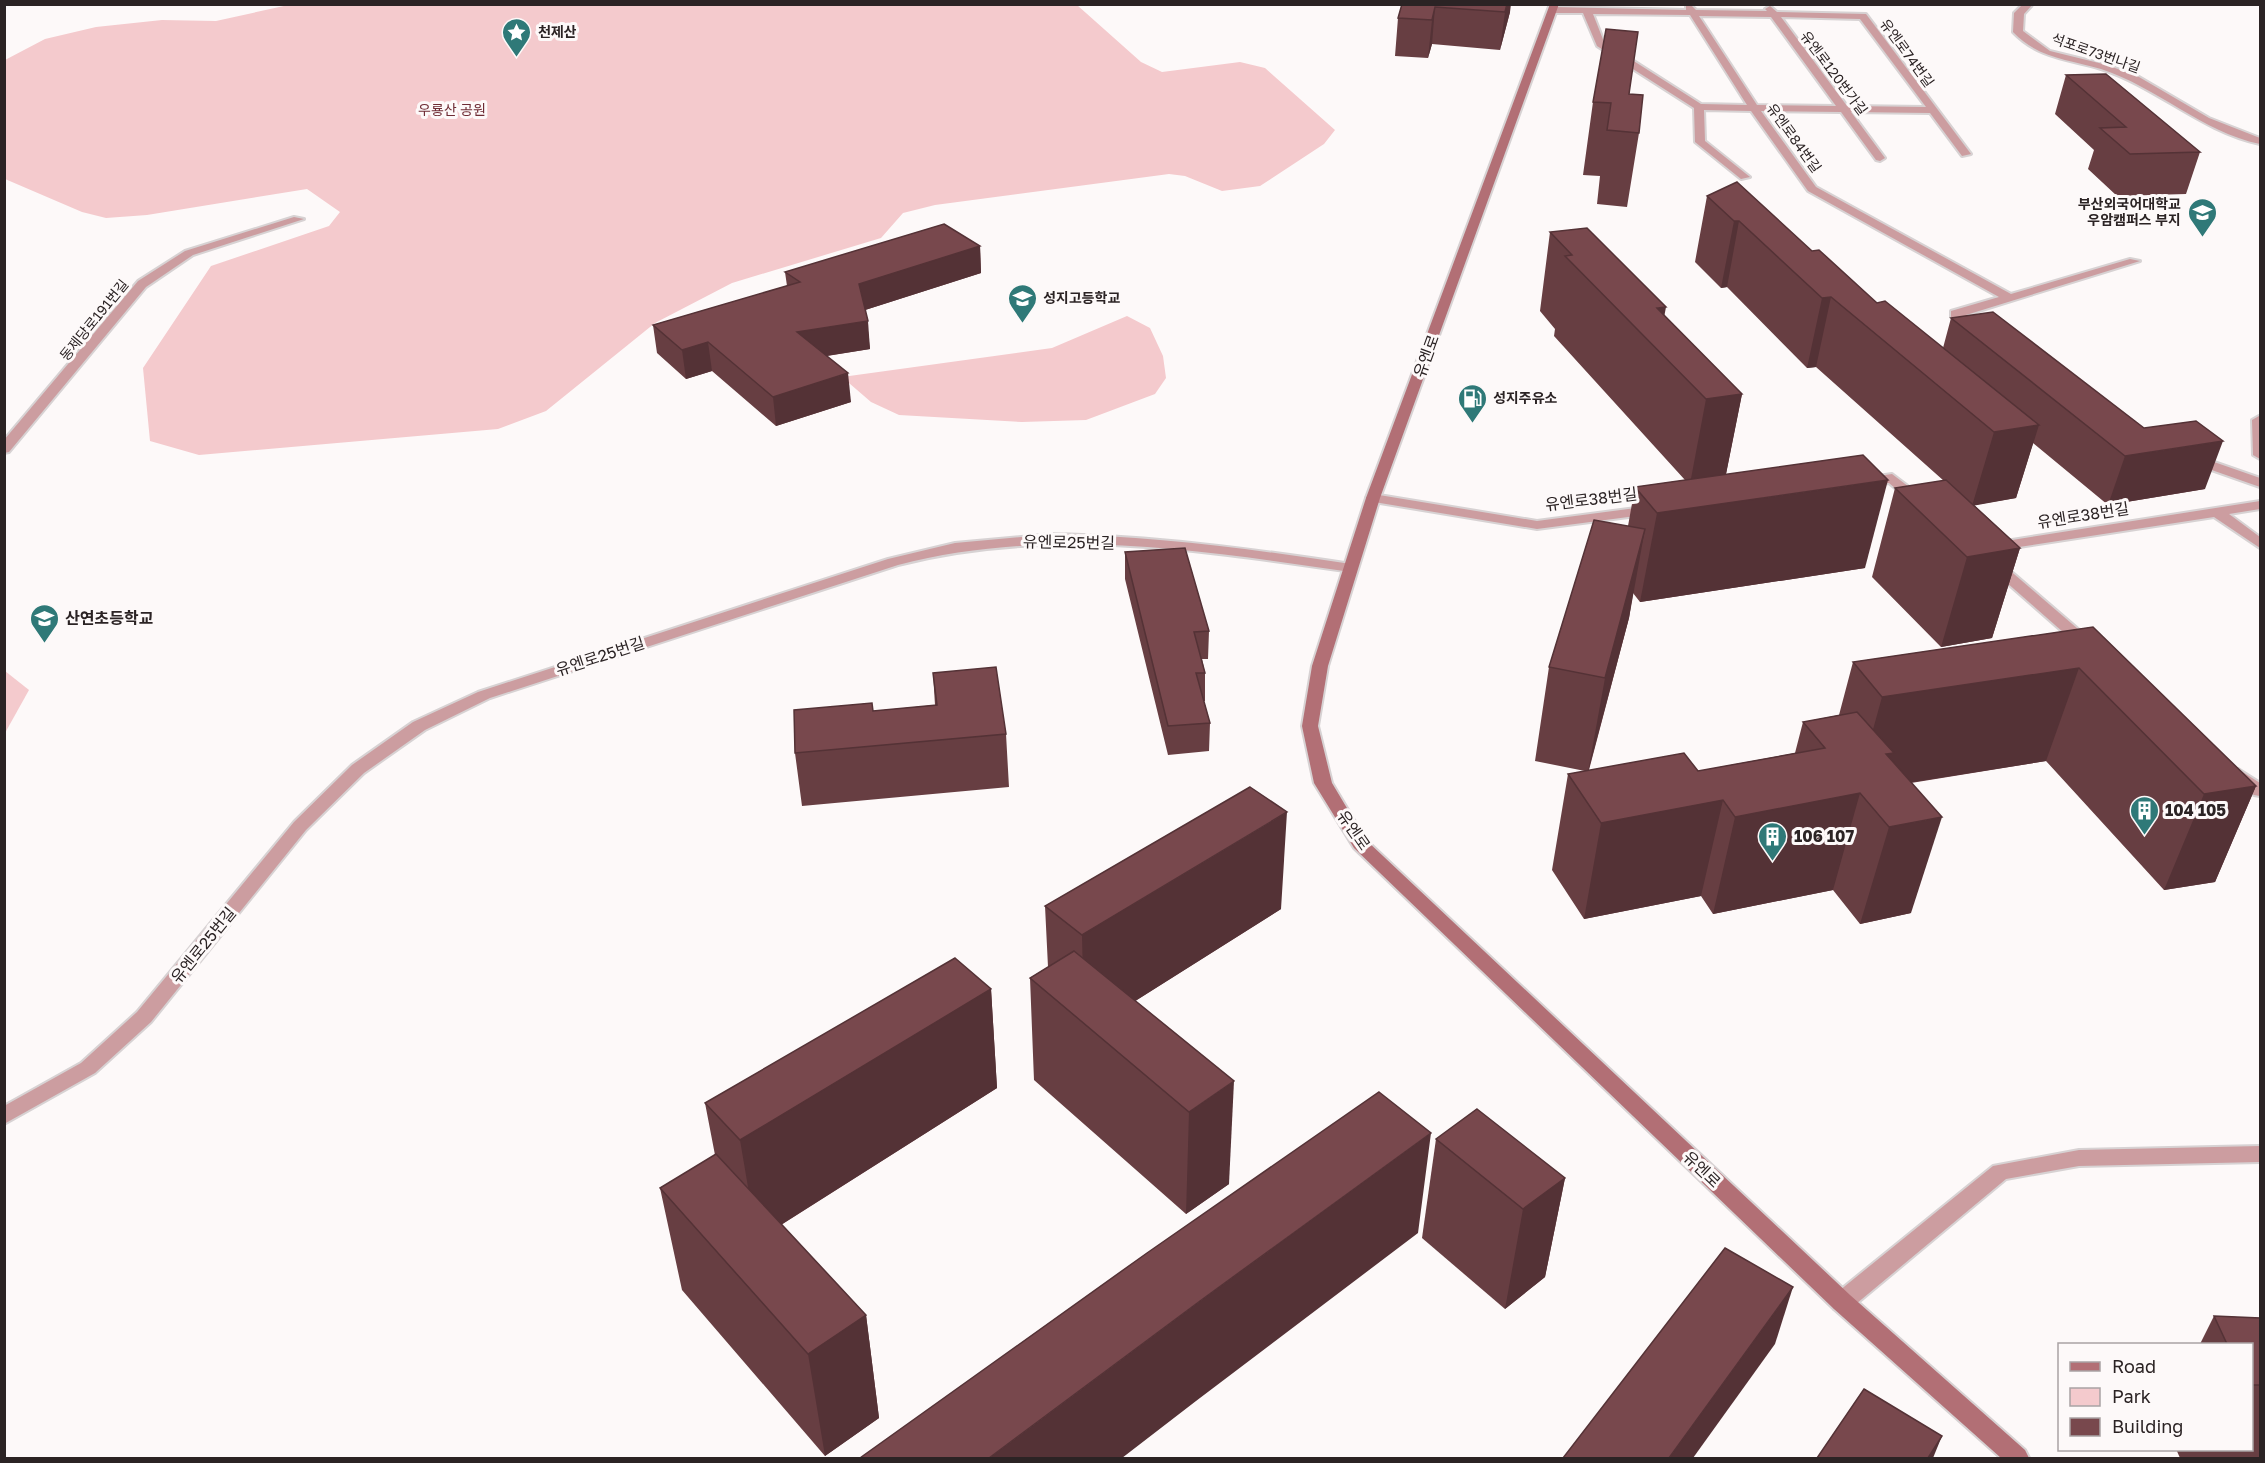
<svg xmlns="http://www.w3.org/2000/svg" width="2265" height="1463" viewBox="0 0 2265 1463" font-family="'Golos Text','Noto Sans KR',sans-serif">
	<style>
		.green { fill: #f4cacd }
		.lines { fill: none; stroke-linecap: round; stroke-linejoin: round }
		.minor-casing { stroke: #d7d2d3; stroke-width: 4 }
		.secondary-casing { stroke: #d7d2d3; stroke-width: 4 }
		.minor { fill: #cc9da0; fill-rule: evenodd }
		.secondary { fill: #b26f75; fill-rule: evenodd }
		.wall { fill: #673e42 }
		.shaded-wall { fill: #543236 }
		.building { fill: #78484d; stroke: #543236; stroke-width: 1.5 }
		.labels { text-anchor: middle; stroke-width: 6; stroke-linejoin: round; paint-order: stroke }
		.far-poi-label { font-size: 14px; font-weight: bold; fill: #2b2324; stroke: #fdf9f9; text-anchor: start }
		.far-street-label { font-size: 14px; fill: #2b2324; stroke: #fdf9f9 }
		.far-park-label { font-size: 14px; fill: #6e2b34; stroke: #fdf9f9 }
		.street-label { font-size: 16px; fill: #2b2324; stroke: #fdf9f9 }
		.poi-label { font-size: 16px; font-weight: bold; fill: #2b2324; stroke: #fdf9f9; text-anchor: start }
	</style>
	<rect width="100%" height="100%" fill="#fdf9f9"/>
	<g class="green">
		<path d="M293,4L1077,5L1141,62L1162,72L1240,62L1265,68L1335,130L1324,144L1260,186L1222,191L1185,176L1169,174L935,205L903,213L881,238L732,283L655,323L546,411L498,429L199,455L150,441L143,368L211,266L329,226L340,212L307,189L147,215L106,218L82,212L5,179V60L45,39L96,27L162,20L216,21Z"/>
		<path d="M1127,316L1150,328L1163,356L1166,378L1155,394L1086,420L1022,422L899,415L871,402L842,377L1052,348Z"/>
		<path d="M5,671L29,690L5,733Z"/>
	</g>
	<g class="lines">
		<defs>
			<g id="minor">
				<path d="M1690,4L1696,10L1767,11L1765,9L1770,6L1777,12L1866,14L1971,154L1962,156L1930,113L1851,112L1885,158L1880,161L1876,160L1841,112L1761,111L1816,187L2011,294L2130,259L2140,261L1966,315L1982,323V329H1974L1951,317V311L1999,297L1808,191L1751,111L1704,110L1705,141L1750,177L1741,179L1695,142L1694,108L1597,46L1583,13H1553L1548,10L1553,7L1686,10V5ZM1593,14L1690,15L1747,105L1701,104L1604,42ZM1699,16L1771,17L1836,106L1757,105ZM1781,17L1860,19L1926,107L1847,106Z"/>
				<path d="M2023,4H2033L2024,14L2023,31L2050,51L2107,65L2139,77L2209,118L2260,138V144C2202,132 2157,87 2101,69C2068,59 2039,59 2013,32L2014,13Z"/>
				<path d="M294,217L304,219L193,255L146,287L9,452L4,453V440L138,281L185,251Z"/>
				<path d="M2259,416H2260V459L2253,455L2252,420Z"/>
				<path d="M2194,455L2260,478V487L2189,462L2187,459Z"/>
				<path d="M1892,474L1925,499L1927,502L1925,505H1915L1889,483L1864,486L1857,482L1864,478Z"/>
				<path d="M1373,494L1537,521L1651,506L1658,510L1651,514L1537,529L1368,501L1366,498L1368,495Z"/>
				<path d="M2260,501V509L2229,514L2260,537V548L2214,517L1993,551L1986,547L1993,543Z"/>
				<path d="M1053,534C1153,536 1252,549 1351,564L1358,568L1351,572C1200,550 1048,526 898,565L490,698L425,730L364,773L306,830L151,1022L95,1073L4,1124V1106L81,1063L137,1012L294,822L352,765L413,722L478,692L888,559L955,543Z"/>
				<path d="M1995,561L2000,562L2092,641L2094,644L2092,647H2080L1990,568L1988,565L1990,562Z"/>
				<path d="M2238,769L2260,783V796L2254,795L2232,778L2230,774Z"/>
				<path d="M2260,1146V1162L2079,1166L2006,1179L1850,1309L1842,1311L1834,1309L1831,1302L1834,1295L1993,1166L2079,1150Z"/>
			</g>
			<path id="secondary" d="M1550,4H1559L1380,498L1328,666L1318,726L1332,783L1366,840L1850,1295L2025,1450L2029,1458H2001L1834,1309L1354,848L1314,783L1302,726L1312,666L1366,498Z"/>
		</defs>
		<use href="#minor" class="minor-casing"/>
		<use href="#secondary" class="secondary-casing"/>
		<use href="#minor" class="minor"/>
		<use href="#secondary" class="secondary"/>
	</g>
	<g class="wall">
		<path d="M1402,4L1510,12L1500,50L1432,44L1428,58L1395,56L1398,18Z"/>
		<path d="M2066,75L2200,152L2186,194L2117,196L2088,169L2094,150L2055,114Z"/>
		<path d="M1629,94L1639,133L1627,207L1597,204L1600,176L1583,175L1593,102Z"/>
		<path d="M1707,196L1812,251L1877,303L1943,348L1951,318L2205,489L2108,505L2033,443L2016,498L1974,505L2020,548L1992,638L1941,647L1872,577L1895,488L1944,481L1816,367L1807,368L1727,287L1721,288L1695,262Z"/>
		<path d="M1550,232L1664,316L1742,394L1726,474L1865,568L1640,602L1633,593L1629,618L1589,770L1698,771L1795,753L1803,722L1839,715L1853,662L2093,627L2256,786L2215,882L2164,890L2046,761L1911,783V913L1860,924L1833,890L1713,914L1701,896L1584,919L1552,870L1568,774L1585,771L1535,761L1549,667L1628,526L1635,487L1685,480L1554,336L1555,329L1540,311Z"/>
		<path d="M980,246L981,273L865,310L870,349L827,356L851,402L776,426L712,371L686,379L657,353L653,325L787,286L785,272Z"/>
		<path d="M1125,552L1209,631L1208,659H1202L1205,673V701H1204L1210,723L1209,751L1168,755L1125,579Z"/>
		<path d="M933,673L1006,734L1009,787L802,806L795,753L873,711L935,705Z"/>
		<path d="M1045,906L1281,909L1135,1001L1229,1184L1186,1214L1034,1080L1030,978L1048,967Z"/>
		<path d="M991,989L997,1088L781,1225L866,1315L879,1418L825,1456L682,1290L660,1188L715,1155L705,1103Z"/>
		<path d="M1436,1139L1565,1178L1545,1277L1505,1309L1422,1238Z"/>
		<path d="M2214,1316L2260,1318V1458H2180L2176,1449H2252V1344H2200Z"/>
	</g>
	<g class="shaded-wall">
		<path d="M1507,4H1511L1510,12L1500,50L1505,12Z"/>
		<path d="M1435,7L1432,44L1428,58L1432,20Z"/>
		<path d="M1734,221H1739L1727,287L1721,288Z"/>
		<path d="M980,246L981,273L862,311L859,284Z"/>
		<path d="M1831,297L1816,367L1807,368L1822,298Z"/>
		<path d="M1666,307L1658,350L1657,308Z"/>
		<path d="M868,321L870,349L800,360L797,332Z"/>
		<path d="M708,342L712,371L686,379L682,350Z"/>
		<path d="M848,373L851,402L776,426L773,397Z"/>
		<path d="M1742,394L1725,479L1690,484L1706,399Z"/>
		<path d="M2039,425L2016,498L1972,506L1994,432Z"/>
		<path d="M2223,441L2205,489L2108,505L2125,456Z"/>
		<path d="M1888,480L1865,568L1640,602L1657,513Z"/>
		<path d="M1645,529L1629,618L1588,772L1605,678Z"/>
		<path d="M2020,548L1992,638L1941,647L1967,557Z"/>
		<path d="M2079,668L2046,761L1856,791L1882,697Z"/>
		<path d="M2256,786L2215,882L2164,890L2204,794Z"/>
		<path d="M1860,793L1833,890L1713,914L1735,817Z"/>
		<path d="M1723,800L1701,896L1584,919L1601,823Z"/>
		<path d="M1287,812L1281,909L1091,1029L1084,1024L1082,935Z"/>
		<path d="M1942,817L1911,913L1860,924L1889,827Z"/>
		<path d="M991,989L997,1088L757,1240L740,1140Z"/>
		<path d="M1234,1081L1229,1184L1186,1214L1189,1112Z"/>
		<path d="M1431,1133L1418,1233L1196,1401L1122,1458H989L1200,1301Z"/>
		<path d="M1565,1178L1545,1277L1505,1309L1523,1209Z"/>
		<path d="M1793,1287L1775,1344L1693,1458H1669Z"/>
		<path d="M866,1315L879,1418L825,1456L808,1354Z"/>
		<path d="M1942,1436L1933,1458H1928Z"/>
	</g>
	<g class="building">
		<path d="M1402,4H1507L1505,12L1435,7L1432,20L1398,18Z"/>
		<path d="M1606,29L1638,32L1629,94L1643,95L1639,133L1607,130L1611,103L1593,102Z"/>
		<path d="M2106,74L2200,152L2130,154L2100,128L2126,127L2066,75Z"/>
		<path d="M1737,182L1812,251L1819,250L1877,303L1885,301L2039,425L1994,432L1831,297L1822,298L1739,221H1734L1707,196Z"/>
		<path d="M944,224L980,246L859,284L868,321L797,332L848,373L773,397L708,342L682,350L653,325L800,282L785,272Z"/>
		<path d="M1587,228L1666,307L1657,308L1742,394L1706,399L1565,256L1572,255L1550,232Z"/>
		<path d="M1993,312L2144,428L2196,421L2223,441L2125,456L1951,318Z"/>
		<path d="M1863,455L1888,480L1657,513L1635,487Z"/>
		<path d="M1946,480L2020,548L1967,557L1895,488Z"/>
		<path d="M1594,520L1645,529L1605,678L1549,667Z"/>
		<path d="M1185,548L1209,631L1194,632L1205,673H1196L1210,723L1168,726L1125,552Z"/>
		<path d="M2093,627L2256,786L2204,794L2079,668L1882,697L1853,662Z"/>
		<path d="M996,667L1006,734L795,753L794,710L872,703L873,711L937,705L933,673Z"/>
		<path d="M1857,712L1894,753L1886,754L1942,817L1889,827L1860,793L1735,817L1723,800L1601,823L1568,774L1684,753L1698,771L1825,748L1803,722Z"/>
		<path d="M1250,787L1287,812L1082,935L1045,906Z"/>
		<path d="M1074,951L1234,1081L1189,1112L1030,978Z"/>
		<path d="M955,958L991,989L740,1140L705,1103Z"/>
		<path d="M1379,1092L1431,1133L1200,1301L989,1458H860L1147,1253Z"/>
		<path d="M1477,1109L1565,1178L1523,1209L1436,1139Z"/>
		<path d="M716,1154L866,1315L808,1354L660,1188Z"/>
		<path d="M1725,1248L1793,1287L1669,1458H1563Z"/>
		<path d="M2214,1316L2260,1318V1385H2252V1344H2227Z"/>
		<path d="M1864,1389L1942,1436L1928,1458H1817Z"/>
	</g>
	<defs>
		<symbol id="sight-pin" viewBox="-11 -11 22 30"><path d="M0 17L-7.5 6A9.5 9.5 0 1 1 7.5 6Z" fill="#2f7978" stroke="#fdf9f9"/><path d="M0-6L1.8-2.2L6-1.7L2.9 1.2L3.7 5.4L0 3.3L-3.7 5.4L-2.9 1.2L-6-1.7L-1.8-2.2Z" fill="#fff"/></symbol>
		<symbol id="university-pin" viewBox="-11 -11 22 30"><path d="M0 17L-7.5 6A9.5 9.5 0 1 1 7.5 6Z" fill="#2f7978" stroke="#fdf9f9"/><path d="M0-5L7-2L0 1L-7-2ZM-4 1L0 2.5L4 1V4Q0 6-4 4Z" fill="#fff"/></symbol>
		<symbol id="school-pin" viewBox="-11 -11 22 30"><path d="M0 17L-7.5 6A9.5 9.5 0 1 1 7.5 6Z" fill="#2f7978" stroke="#fdf9f9"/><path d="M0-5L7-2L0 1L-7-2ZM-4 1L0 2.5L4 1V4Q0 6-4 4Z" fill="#fff"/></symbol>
		<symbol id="fuel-pin" viewBox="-11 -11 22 30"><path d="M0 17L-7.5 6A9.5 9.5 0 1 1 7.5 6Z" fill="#2f7978" stroke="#fdf9f9"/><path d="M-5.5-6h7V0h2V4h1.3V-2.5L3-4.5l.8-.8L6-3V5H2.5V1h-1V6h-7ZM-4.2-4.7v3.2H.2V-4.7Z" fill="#fff"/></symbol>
		<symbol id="building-pin" viewBox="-11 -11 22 30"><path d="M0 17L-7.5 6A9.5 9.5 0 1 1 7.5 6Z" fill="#2f7978" stroke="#fdf9f9"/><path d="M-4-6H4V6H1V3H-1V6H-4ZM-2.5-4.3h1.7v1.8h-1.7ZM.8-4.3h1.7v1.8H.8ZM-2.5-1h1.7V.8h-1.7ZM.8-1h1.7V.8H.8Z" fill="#fff"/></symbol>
	</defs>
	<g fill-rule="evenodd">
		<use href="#sight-pin" x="500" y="16" width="33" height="45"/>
		<use href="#university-pin" x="2186" y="196" width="33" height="45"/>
		<use href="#school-pin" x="1006" y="282" width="33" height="45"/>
		<use href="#fuel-pin" x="1456" y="382" width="33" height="45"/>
		<use href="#school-pin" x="28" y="602" width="33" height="45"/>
		<use href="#building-pin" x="2128" y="794" width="33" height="45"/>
		<use href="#building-pin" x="1756" y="820" width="33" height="45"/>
	</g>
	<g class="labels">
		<g class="far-poi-label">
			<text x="538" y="37">천제산</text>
			<text x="2181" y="209" text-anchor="end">부산외국어대학교<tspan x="2181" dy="16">우암캠퍼스 부지</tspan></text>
			<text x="1043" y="303">성지고등학교</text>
			<text x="1493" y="403">성지주유소</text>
		</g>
		<g class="far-street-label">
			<text transform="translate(1907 53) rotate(54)" y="5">유엔로74번길</text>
			<text transform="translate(2096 53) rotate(19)" y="5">석포로73번나길</text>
			<text transform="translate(1834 73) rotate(53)" y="5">유엔로120번가길</text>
			<text transform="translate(1794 138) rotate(54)" y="5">유엔로84번길</text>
			<text transform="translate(94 320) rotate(-51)" y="5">동제당로191번길</text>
		</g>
		<g class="far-park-label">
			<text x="452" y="115">우룡산 공원</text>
		</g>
		<g class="street-label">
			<text transform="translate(1426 356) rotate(-70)" y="6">유엔로</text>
			<text transform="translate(1591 499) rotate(-7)" y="6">유엔로38번길</text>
			<text transform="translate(2083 515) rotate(-9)" y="6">유엔로38번길</text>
			<text transform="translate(1069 542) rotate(1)" y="6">유엔로25번길</text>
			<text transform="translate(600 656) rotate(-18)" y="6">유엔로25번길</text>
			<text transform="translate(1354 830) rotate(55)" y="6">유엔로</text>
			<text transform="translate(203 945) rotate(-51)" y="6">유엔로25번길</text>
			<text transform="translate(1702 1169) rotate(44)" y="6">유엔로</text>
		</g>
		<g class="poi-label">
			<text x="65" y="624">산연초등학교</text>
			<text x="2165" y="816">104 105</text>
			<text x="1794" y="842">106 107</text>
		</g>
	</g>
	<rect width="2265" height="1463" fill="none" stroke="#2b2324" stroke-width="12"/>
	<rect x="2058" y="1343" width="195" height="108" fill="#fdf9f9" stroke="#a9a3a4" stroke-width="1.5"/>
	<rect x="2070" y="1362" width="30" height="9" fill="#b26f75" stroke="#a9a3a4" stroke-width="1.5"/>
	<text x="2112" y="1373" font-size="18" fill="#2b2324">Road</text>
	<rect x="2070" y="1388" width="30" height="18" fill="#f4cacd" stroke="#a9a3a4" stroke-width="1.5"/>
	<text x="2112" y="1403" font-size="18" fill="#2b2324">Park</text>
	<rect x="2070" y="1418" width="30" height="18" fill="#78484d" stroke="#a9a3a4" stroke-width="1.5"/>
	<text x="2112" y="1433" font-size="18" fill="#2b2324">Building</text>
</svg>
